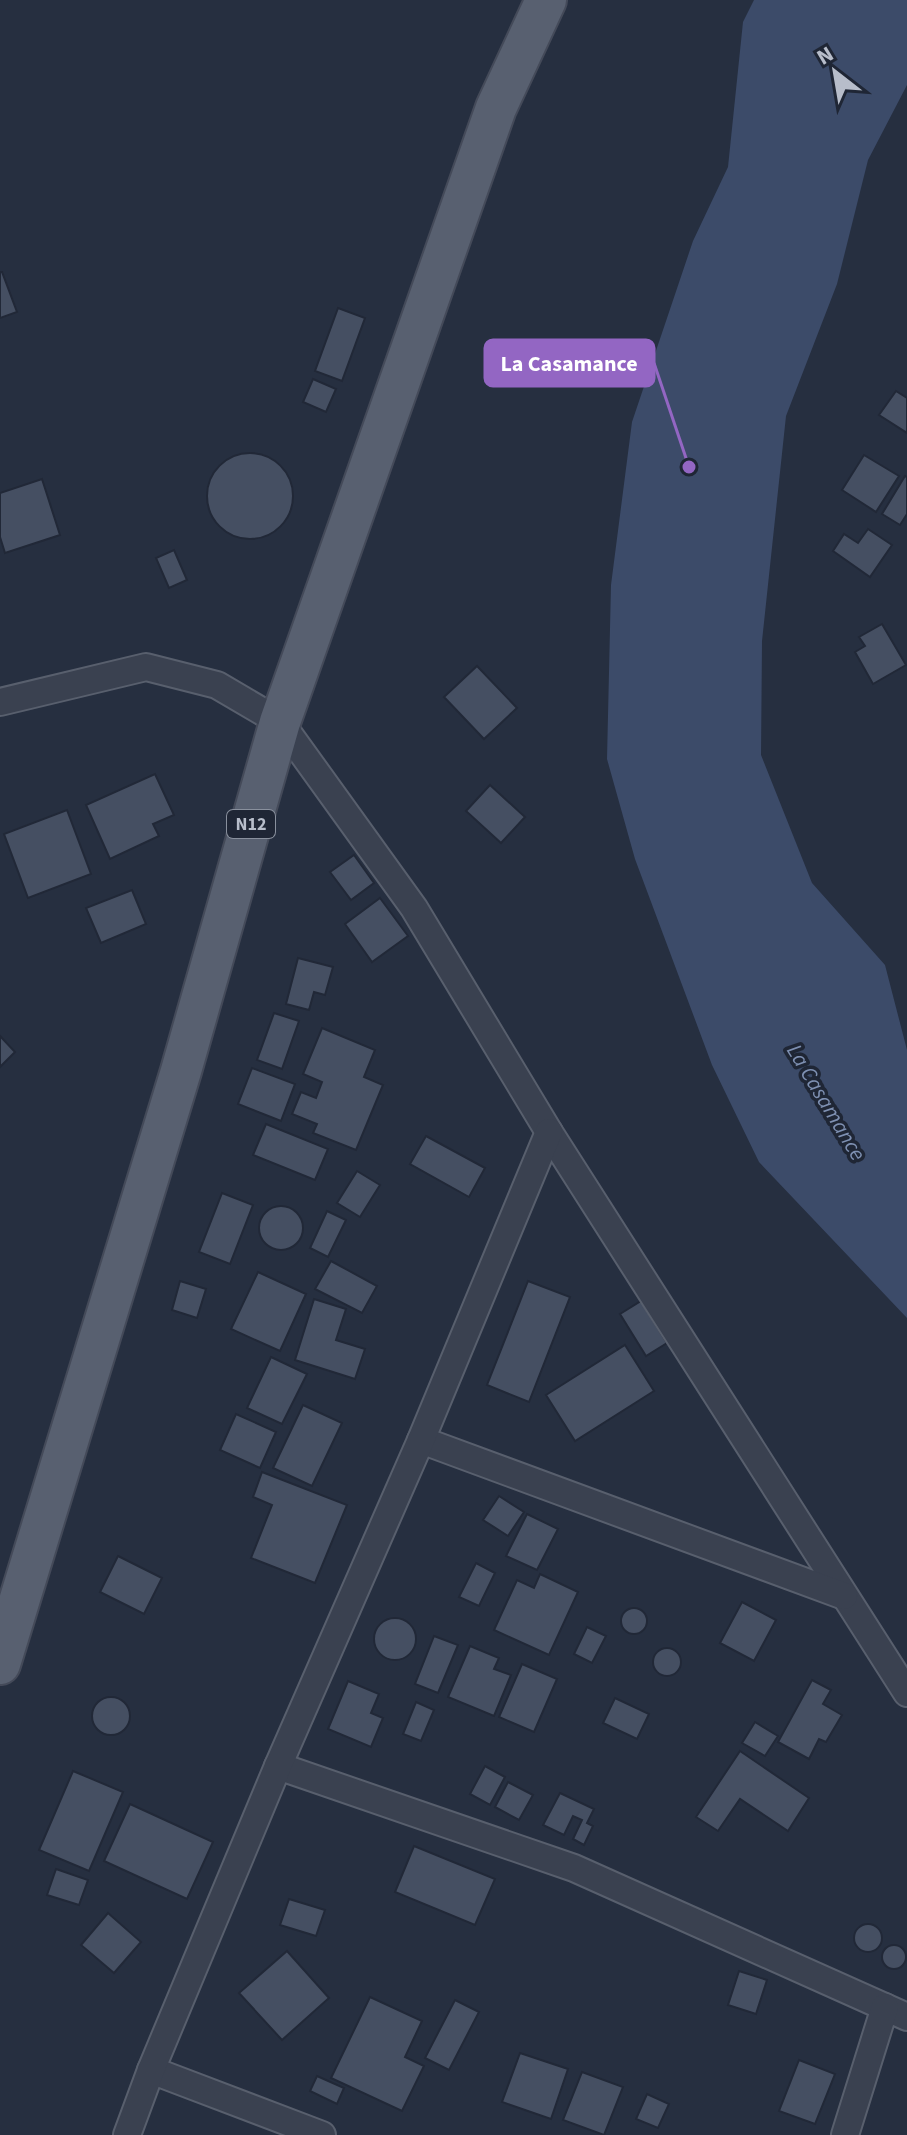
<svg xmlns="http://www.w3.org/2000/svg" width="907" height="2135" viewBox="0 0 907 2135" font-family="'Source Sans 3',sans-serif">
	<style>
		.water { fill: #3c4b69 }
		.building { fill: #454f62; stroke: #212837; stroke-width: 2 }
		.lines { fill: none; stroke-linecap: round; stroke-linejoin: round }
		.minor-casing { stroke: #585f6d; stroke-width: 30 }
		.primary-casing { stroke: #444a59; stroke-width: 44 }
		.minor { stroke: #3a4150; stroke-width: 26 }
		.primary { stroke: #586070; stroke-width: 40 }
		.labels { text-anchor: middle; stroke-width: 7; stroke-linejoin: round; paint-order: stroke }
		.shield { fill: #1f2635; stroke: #89909d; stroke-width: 2 }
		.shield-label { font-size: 18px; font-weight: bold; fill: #b7bdca }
		.water-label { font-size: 22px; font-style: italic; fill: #7e90b2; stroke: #1f2635 }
		.leader { fill: none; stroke: #9366c3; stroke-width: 3 }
		.callout-dot { fill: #9366c3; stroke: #1f2635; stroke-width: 3 }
		.callout { fill: #9366c3; stroke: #9366c3; stroke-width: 3 }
		.callout-label { font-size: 22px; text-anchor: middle; font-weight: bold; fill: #fff }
	</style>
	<rect width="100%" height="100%" fill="#262f40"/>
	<path class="water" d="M754,0H907V85L868,160L837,284L786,416L762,641L761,755L812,883L885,965L907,1050V1318L759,1162L712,1065L635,859L607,759L611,585L632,422L693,241L728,167L743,22Z"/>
	<g class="building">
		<path d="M0,272H2L17,312L0,318Z"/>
		<path d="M338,308L365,318L342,381L315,371Z"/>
		<path d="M313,379L336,389L326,412L303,402Z"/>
		<path d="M896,391L907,398V433L879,415Z"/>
		<circle cx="250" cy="496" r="43"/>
		<path d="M864,455L899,476L876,512L842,490Z"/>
		<path d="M905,476L907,477V514L900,525L882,514Z"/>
		<path d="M42,479L60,535L5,553L0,537V493Z"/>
		<path d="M868,529L892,545L870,577L833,551L844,534L858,543Z"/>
		<path d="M174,550L187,580L169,588L156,558Z"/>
		<path d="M882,624L906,665L873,684L855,652L865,646L859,637Z"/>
		<path d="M477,666L517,708L484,739L444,697Z"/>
		<path d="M155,774L174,815L153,824L159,836L110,859L86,805Z"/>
		<path d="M490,785L525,817L501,843L466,811Z"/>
		<path d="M67,810L91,874L28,898L4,834Z"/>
		<path d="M354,855L374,883L351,900L330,872Z"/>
		<path d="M132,890L146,924L101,943L86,908Z"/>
		<path d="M380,898L408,936L372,962L345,924Z"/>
		<path d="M298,958L333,967L325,995L314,992L309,1010L286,1004Z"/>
		<path d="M274,1013L299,1021L282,1069L257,1060Z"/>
		<path d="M322,1028L375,1050L364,1077L383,1085L356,1150L313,1133L317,1124L292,1114L301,1092L316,1098L322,1082L303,1074Z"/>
		<path d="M0,1036L15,1052L0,1067Z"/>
		<path d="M252,1068L295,1084L281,1121L238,1104Z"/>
		<path d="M266,1124L328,1149L315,1180L253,1155Z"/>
		<path d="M426,1136L485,1168L469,1197L410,1164Z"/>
		<path d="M357,1171L380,1185L360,1217L337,1203Z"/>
		<path d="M222,1193L253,1205L230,1264L199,1252Z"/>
		<circle cx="281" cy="1228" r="22"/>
		<path d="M327,1211L346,1220L328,1257L310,1248Z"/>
		<path d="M331,1261L377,1286L362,1313L315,1289Z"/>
		<path d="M258,1272L306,1294L280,1351L231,1329Z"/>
		<path d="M180,1281L206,1289L197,1318L172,1310Z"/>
		<path d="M528,1281L570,1297L529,1402L487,1385Z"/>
		<path d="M314,1299L346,1309L336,1340L365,1349L355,1379L295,1360Z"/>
		<path d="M641,1301L667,1343L646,1356L620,1314Z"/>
		<path d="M625,1345L654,1391L575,1441L546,1395Z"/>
		<path d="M271,1357L307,1374L282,1424L247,1408Z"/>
		<path d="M303,1405L342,1423L312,1486L273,1468Z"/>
		<path d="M236,1414L276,1432L260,1468L220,1450Z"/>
		<path d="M262,1472L347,1505L315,1583L251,1558L272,1505L253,1497Z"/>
		<path d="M499,1496L524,1512L508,1536L483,1520Z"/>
		<path d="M527,1514L558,1529L537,1570L506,1556Z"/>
		<path d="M118,1556L162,1578L144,1614L100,1592Z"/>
		<path d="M476,1563L495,1573L479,1606L459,1597Z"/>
		<path d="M540,1574L578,1592L549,1655L494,1630L517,1580L534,1588Z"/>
		<path d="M742,1602L776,1620L754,1661L720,1643Z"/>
		<circle cx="634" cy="1621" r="13"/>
		<circle cx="395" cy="1639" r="21"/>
		<path d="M587,1627L606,1636L592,1663L574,1654Z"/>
		<path d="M434,1636L458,1645L438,1693L415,1684Z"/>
		<path d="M470,1646L499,1658L494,1669L511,1675L494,1716L448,1697Z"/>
		<circle cx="667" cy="1662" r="14"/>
		<path d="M522,1664L557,1679L534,1732L499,1717Z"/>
		<path d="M812,1680L831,1690L823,1704L842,1715L826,1742L819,1739L809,1759L778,1742Z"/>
		<path d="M348,1681L379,1694L371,1713L383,1718L371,1747L328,1729Z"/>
		<circle cx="111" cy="1716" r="19"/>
		<path d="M615,1698L649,1714L637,1739L603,1723Z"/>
		<path d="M416,1702L434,1710L421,1741L403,1734Z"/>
		<path d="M755,1722L778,1736L765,1756L742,1743Z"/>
		<path d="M740,1751L809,1798L788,1831L740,1799L718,1831L696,1817Z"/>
		<path d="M485,1766L505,1777L490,1805L470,1794Z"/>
		<path d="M73,1771L123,1792L89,1871L39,1850Z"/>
		<path d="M508,1782L533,1795L519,1820L495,1807Z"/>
		<path d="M560,1793L594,1809L587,1823L593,1826L584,1845L573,1839L582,1820L573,1816L564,1835L543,1825Z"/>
		<path d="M130,1804L213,1842L187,1899L104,1861Z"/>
		<path d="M414,1846L495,1879L475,1925L395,1892Z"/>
		<path d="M56,1869L88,1880L79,1905L47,1895Z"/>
		<path d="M289,1899L325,1910L316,1936L280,1925Z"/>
		<path d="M108,1913L141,1942L114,1973L81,1945Z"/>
		<circle cx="868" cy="1938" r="14"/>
		<circle cx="894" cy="1957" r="12"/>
		<path d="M287,1951L329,1998L282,2040L239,1993Z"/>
		<path d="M739,1971L767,1980L756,2014L728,2005Z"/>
		<path d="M370,1997L422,2021L405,2057L424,2066L402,2111L331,2078Z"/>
		<path d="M455,2000L479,2012L449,2070L425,2058Z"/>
		<path d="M520,2053L568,2069L551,2119L502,2102Z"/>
		<path d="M799,2060L835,2074L815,2124L779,2111Z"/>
		<path d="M582,2072L623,2087L604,2135L563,2120Z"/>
		<path d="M317,2076L344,2088L337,2104L310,2091Z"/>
		<path d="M647,2094L669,2104L658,2128L636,2119Z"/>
	</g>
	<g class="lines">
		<defs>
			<g id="minor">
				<path d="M0,702L146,667L217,685L280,722L414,908L549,1132L907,1693"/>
				<path d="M421,1440L844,1596"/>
				<path d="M278,1766L574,1868L907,2017"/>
				<path d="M151,2070L322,2135"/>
				<path d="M127,2135L151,2070L278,1766L421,1440L549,1132"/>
				<path d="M845,2135L885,2007"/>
			</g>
			<path id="primary" d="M0,1664L181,1071L280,722L496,108L546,0"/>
		</defs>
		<use href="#minor" class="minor-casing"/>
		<use href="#primary" class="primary-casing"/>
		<use href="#minor" class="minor"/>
		<use href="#primary" class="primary"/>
	</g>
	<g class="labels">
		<rect class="shield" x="227" y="810" width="48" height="28" rx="6"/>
		<g class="shield-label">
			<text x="251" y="830">N12</text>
		</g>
		<g class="water-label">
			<text transform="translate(827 1102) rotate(59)" y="8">La Casamance</text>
		</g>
	</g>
	<path class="leader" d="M689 467L654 363"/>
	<circle class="callout-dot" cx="689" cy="467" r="8"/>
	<rect class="callout" x="485" y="340" width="169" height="46" rx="8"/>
	<g class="callout-label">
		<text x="569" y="371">La Casamance</text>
	</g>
	<g transform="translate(835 72) rotate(329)" stroke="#1f2635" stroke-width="6" paint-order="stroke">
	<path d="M0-6L14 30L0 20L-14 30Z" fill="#b7bdca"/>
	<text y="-12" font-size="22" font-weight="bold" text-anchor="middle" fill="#b7bdca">N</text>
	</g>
</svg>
